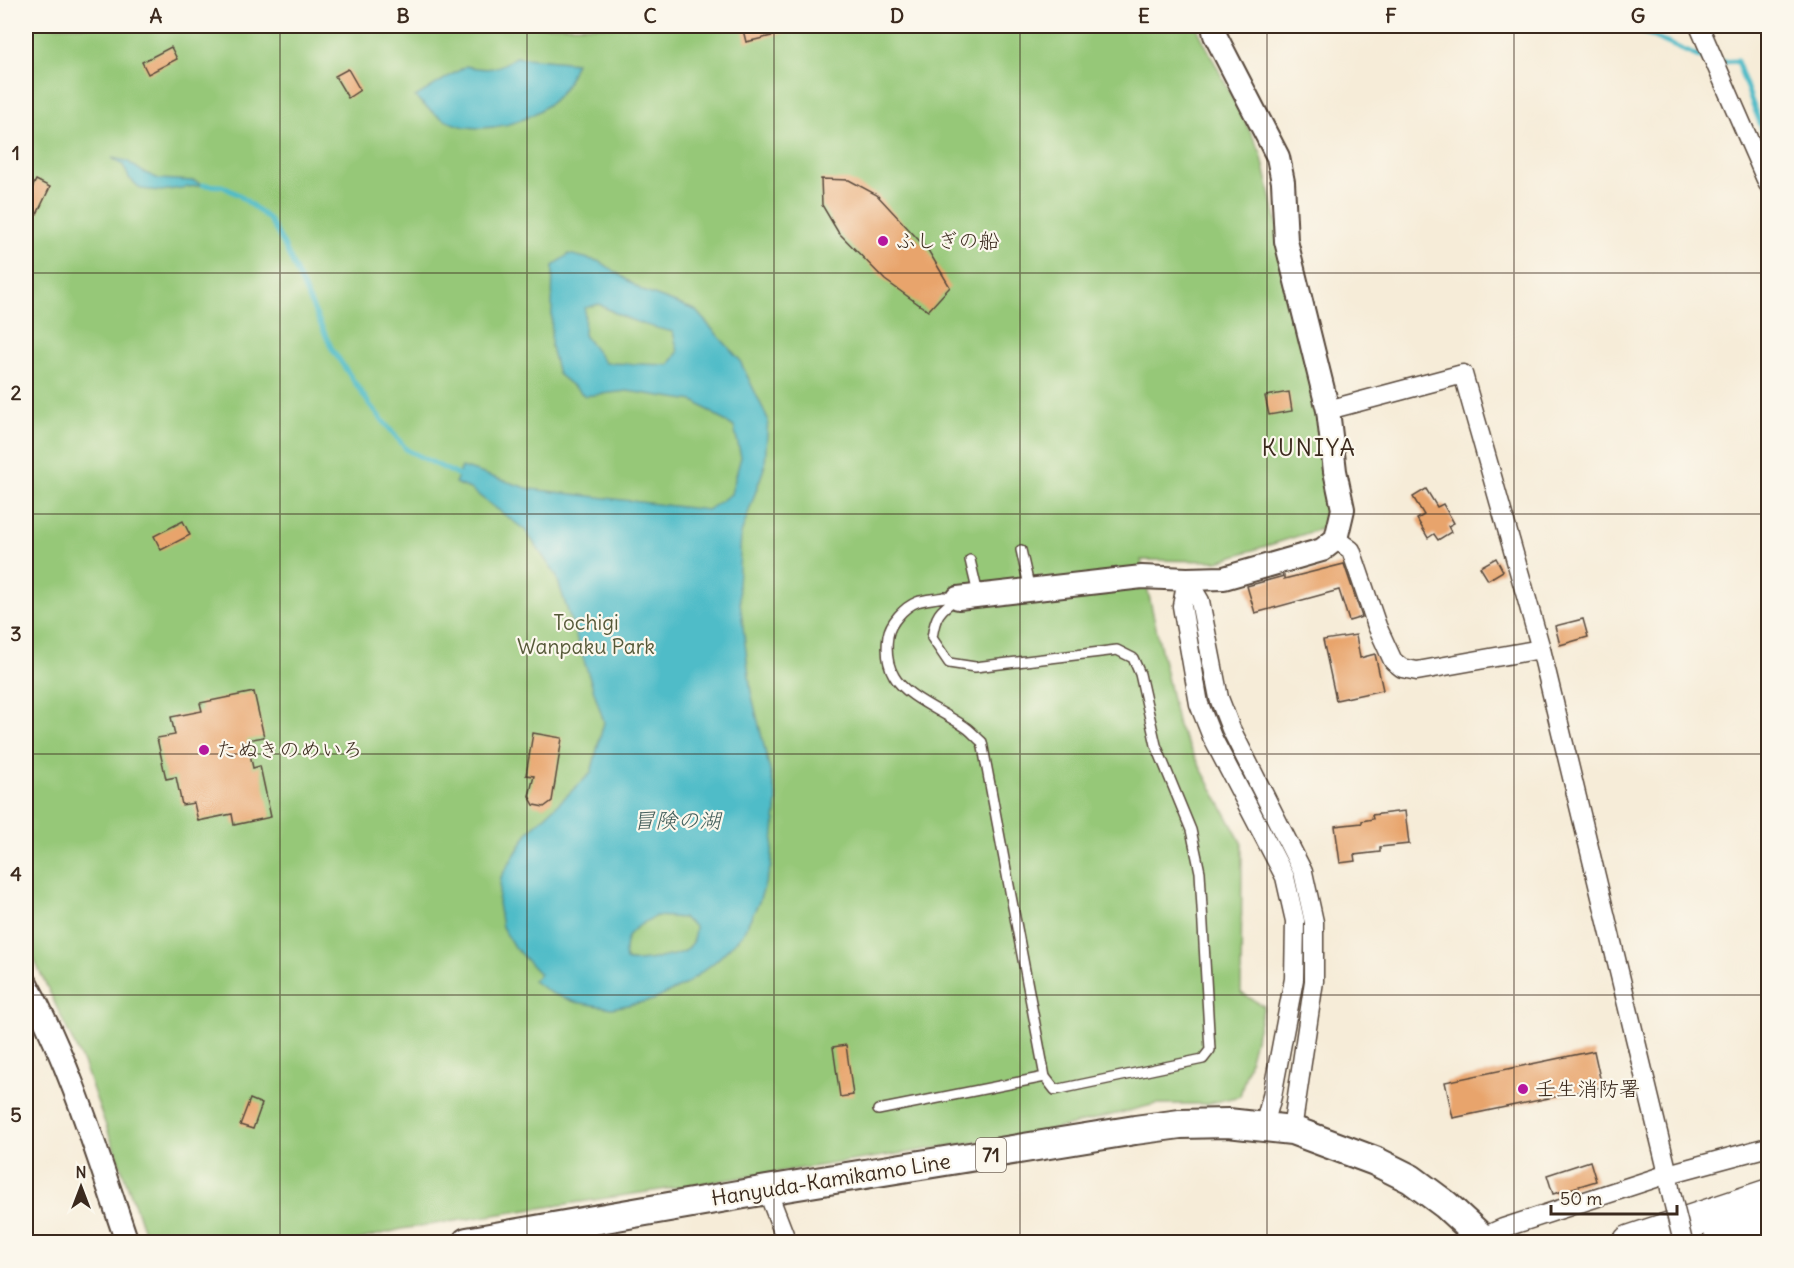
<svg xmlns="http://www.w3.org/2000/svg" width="1794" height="1268" viewBox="0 0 1794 1268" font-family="Delius,'Klee One',sans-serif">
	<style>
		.green { fill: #96c878; stroke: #68794b; stroke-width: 1.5 }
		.water { fill: #4fbcc8; stroke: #457373; stroke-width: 1.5; fill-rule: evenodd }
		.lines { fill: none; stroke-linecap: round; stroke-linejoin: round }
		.stream { stroke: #4fbcc8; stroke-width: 5 }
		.building { fill: #e8a46c }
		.service-casing { stroke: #57473a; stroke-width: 12 }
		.minor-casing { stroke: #57473a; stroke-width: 21 }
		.tertiary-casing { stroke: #57473a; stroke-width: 26 }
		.primary-casing { stroke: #57473a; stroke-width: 32 }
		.motorway-casing { stroke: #57473a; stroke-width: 36 }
		.service { stroke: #fff; stroke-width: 9 }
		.minor { stroke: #fff; stroke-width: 18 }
		.tertiary { stroke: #fff; stroke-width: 22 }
		.primary { stroke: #fff; stroke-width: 28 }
		.motorway { stroke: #fff; stroke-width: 33 }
		.minor-bridge-casing { stroke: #57473a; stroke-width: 21; stroke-linecap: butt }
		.minor-bridge { stroke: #fff; stroke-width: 18 }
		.grid { fill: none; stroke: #3b2a1e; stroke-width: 1.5; stroke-opacity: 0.55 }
		.poi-dot { fill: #b5179e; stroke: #fbf7ec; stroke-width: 2 }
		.labels { text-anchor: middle; stroke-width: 4.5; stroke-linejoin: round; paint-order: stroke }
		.shield { fill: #fbf7ec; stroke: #75685c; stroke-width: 1.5 }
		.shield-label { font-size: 20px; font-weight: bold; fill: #3b2a1e }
		.poi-label { font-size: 21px; fill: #3b2a1e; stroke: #fbf7ec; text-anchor: start }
		.park-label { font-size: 21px; fill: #565939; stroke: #fbf7ec }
		.street-label { font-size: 21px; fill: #3b2a1e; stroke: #fbf7ec }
		.water-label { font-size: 22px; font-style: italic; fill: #425d5a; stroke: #fbf7ec }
		.quarter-label { font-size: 24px; letter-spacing: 1.5px; fill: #3b2a1e; stroke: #fbf7ec }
		.neatline { fill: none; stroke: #3b2a1e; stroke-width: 2 }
		.grid-label { font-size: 20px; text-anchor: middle; font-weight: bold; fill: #3b2a1e }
	</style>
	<rect width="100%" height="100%" fill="#fbf7ec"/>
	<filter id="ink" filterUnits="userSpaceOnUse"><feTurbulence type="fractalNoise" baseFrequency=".0167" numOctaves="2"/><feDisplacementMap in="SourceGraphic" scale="12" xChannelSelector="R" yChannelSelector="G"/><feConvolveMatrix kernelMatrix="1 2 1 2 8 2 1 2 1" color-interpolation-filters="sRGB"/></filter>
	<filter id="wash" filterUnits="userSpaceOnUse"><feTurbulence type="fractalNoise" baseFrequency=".008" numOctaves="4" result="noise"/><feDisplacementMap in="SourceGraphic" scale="24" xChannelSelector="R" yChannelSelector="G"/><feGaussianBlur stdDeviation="1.35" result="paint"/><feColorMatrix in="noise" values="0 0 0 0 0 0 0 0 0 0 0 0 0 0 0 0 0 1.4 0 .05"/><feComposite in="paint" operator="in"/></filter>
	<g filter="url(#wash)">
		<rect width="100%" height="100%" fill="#f6ecd8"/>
		<path class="green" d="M26,26H1197L1199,32L1261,153L1316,393L1331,513L1324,528L1218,561L1141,560L1178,726L1242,844L1241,993L1264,1006L1240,1096L1206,1104H1156L1043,1132L402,1229L350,1242H148L84,1065L26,942Z"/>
		<g class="water">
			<path d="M515,57L576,63C572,71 569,81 564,88C540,123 476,141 440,117C431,112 423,104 415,97L466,66C488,71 497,70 515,57Z"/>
			<path d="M112,158L127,161L143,172L159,179L194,181L203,185L161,191L141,189L129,178L123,165Z"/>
			<path d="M569,254L601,262L643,291L695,310L739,359L768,419L765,465L741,534L738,585L751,692L777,800L771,866L759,902L742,935L717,960L686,984L654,1000L612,1008L575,1002L551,993L533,981L540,974L514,947L502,927L498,903L501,877L529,831L591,773L604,722L556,575L525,530L470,489L455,483L462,467L530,489L707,510L731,494L741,457L734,427L694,401L627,391L585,396L558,374L551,347L553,266ZM599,304C623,319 646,326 673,332L678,352L669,365L605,363L584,335L585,308ZM656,916L683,918L695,927C694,937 693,947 683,952C674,956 634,964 626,960C621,934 635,927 656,916Z"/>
		</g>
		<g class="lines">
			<g class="stream">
				<path d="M1629,26L1710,62"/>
				<path d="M1719,62L1737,61L1768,145"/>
				<path d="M203,185L222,186L239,195L269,219L283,243L332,349L370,405L407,450L458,475"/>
			</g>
		</g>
		<g id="blocks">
			<g class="building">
				<path d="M742,26H793V31L746,42Z"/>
				<path d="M171,47L177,59L148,74L142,62Z"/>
				<path d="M348,69L360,90L348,98L335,76Z"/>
				<path d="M821,179L849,180L877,195L928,250L950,287L928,311L885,280L838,232L822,205Z"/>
				<path d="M36,180L50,187L37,214L26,208V201Z"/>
				<path d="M1289,392L1292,411L1269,415L1265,396Z"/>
				<path d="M1426,489L1437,507L1443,504L1454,523L1448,526L1451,532L1438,540L1434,534L1428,538L1417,519L1424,515L1413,497Z"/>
				<path d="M183,521L190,535L161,550L154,536Z"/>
				<path d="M1496,558L1503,571L1488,580L1480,567Z"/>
				<path d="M1344,564L1362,617L1349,621L1339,590L1255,613L1247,586L1284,576V579Z"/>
				<path d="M1583,619L1588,637L1560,645L1555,626Z"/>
				<path d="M1356,635L1360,658L1375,654L1383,690L1336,700L1323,640Z"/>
				<path d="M254,692L264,737L247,740L253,768L260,766L271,817L234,825L232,814L198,821L194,803L182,805L176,777L166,779L157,738L175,735L171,717L202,711L200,703Z"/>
				<path d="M533,733L562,738L552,801L544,807L534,805L529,796L534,776L526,775Z"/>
				<path d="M1405,811L1409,844L1380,847V852L1354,855L1355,861L1340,863L1335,826L1362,823V821L1373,819L1372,815Z"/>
				<path d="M846,1045L853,1095L840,1097L833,1047Z"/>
				<path d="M1594,1051L1602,1087L1453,1118L1445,1082Z"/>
				<path d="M250,1099L262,1104L253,1129L240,1125Z"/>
				<path d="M1590,1161L1596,1181L1553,1194L1547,1175Z"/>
			</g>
		</g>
	</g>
	<g filter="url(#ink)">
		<use href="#blocks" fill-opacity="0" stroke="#57473a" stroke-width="1.5"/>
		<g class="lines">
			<defs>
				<g id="service">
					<path d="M1021,550L1030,590"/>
					<path d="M970,560L978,594"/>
					<path d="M944,597L958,598C939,610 935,616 932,638L949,663L975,667L1117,650L1133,658L1140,674L1156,745L1191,830L1200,872L1210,1050L1203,1059L1055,1090L1045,1077L982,742C977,738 973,733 968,729C949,714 905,697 894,676C887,664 886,650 888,636C890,623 904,607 917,602C925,599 935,599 944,597Z"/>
					<path d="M878,1110L1045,1077"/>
				</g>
				<g id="minor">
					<path d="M1699,26L1768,184"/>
					<path d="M1328,410L1463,374L1541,649L1668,1174L1670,1189"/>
					<path d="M1336,539L1351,550L1377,626L1393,661L1402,668L1417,671L1541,649"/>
					<path d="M1187,579L1200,601L1219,698L1231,729L1303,872L1314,922V981L1292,1130"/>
					<path d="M1187,579L1182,606L1199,704L1212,737L1285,877L1295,921L1294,979L1272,1096L1264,1126"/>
					<path d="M767,1190L787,1242"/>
					<path d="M1481,1238L1503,1228L1668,1174L1768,1147"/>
				</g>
				<g id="tertiary">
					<path d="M958,598L1142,577L1187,579L1224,578L1322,550L1336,539L1343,509L1335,471L1328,410L1286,241L1283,182L1278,157L1215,35L1213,26"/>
					<path d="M26,983C71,1065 97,1154 127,1242"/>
				</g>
				<path id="primary" d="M467,1242L767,1190L1135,1130L1180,1124L1228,1123L1292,1130L1375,1161L1411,1179L1446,1205L1486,1242"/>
				<g id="motorway">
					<path d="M1630,1242L1768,1196"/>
					<path d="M1720,1242L1768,1226"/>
				</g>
			</defs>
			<use href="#service" class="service-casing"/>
			<use href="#minor" class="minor-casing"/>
			<use href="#tertiary" class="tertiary-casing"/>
			<use href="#primary" class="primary-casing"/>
			<use href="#motorway" class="motorway-casing"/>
			<use href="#service" class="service"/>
			<use href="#minor" class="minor"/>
			<use href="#tertiary" class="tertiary"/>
			<use href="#primary" class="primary"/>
			<use href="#motorway" class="motorway"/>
			<defs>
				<path id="minor-bridge" d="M1670,1189L1683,1242"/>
			</defs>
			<use href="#minor-bridge" class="minor-bridge-casing"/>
			<use href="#minor-bridge" class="minor-bridge"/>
		</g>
	</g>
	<path class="grid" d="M280,26V1242M527,26V1242M774,26V1242M1020,26V1242M1267,26V1242M1514,26V1242M26,273H1768M26,514H1768M26,754H1768M26,995H1768"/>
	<g class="poi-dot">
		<circle cx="883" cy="241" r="6"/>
		<circle cx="204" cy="750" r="6"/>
		<circle cx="1523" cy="1089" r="6"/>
	</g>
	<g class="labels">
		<rect class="shield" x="976" y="1138" width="30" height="34" rx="4.5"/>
		<g class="shield-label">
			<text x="991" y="1162">71</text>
		</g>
		<g class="poi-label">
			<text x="895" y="248">ふしぎの船</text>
			<text x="216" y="757">たぬきのめいろ</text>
			<text x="1535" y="1096">壬生消防署</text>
		</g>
		<g class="park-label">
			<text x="586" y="630">Tochigi<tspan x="586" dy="24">Wanpaku Park</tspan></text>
		</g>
		<g class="street-label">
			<text transform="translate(831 1180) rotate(-9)" y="7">Hanyuda-Kamikamo Line</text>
		</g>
		<g class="water-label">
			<text x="677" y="828">冒険の湖</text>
		</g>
		<g class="quarter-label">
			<text x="1309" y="456">KUNIYA</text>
		</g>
	</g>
	<rect width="1794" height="1268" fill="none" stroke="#fbf7ec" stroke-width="66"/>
	<g transform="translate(81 1187)" stroke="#fbf7ec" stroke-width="4.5" paint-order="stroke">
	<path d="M0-4.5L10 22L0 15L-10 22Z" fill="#3b2a1e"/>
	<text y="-9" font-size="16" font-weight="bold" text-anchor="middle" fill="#3b2a1e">N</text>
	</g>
	<path d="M1551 1205v9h126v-9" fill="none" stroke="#3b2a1e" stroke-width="3"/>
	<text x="1560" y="1205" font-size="18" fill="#3b2a1e" stroke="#fbf7ec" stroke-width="4.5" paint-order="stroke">50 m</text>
	<rect x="33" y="33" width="1728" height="1202" class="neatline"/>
	<g class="grid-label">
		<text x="156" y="23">A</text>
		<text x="403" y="23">B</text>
		<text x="650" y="23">C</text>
		<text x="897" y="23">D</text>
		<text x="1144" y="23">E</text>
		<text x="1391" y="23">F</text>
		<text x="1638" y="23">G</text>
		<text x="16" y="160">1</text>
		<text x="16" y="400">2</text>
		<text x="16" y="641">3</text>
		<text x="16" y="881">4</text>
		<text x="16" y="1122">5</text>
	</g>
</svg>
